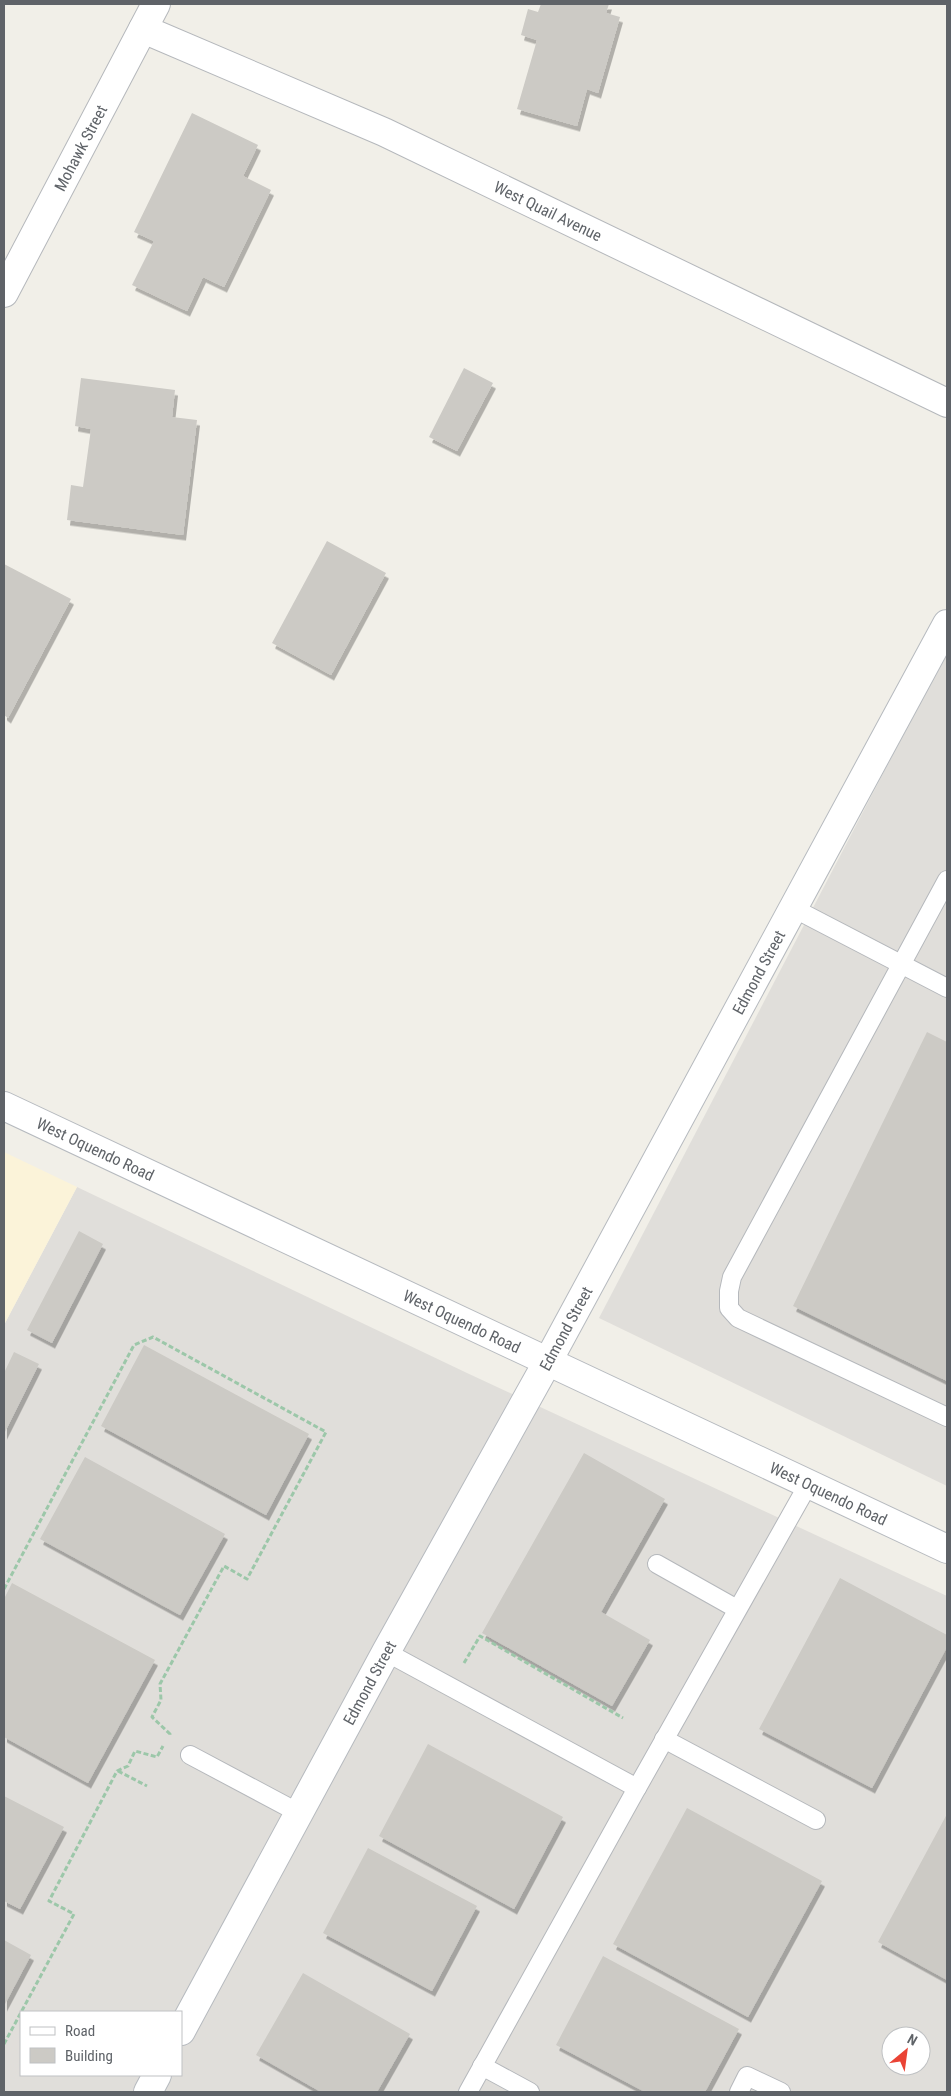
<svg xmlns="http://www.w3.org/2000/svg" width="951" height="2096" viewBox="0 0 951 2096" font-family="'Roboto Condensed',sans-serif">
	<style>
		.industrial { fill: #e0deda; fill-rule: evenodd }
		.sand { fill: #fbf3d9 }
		.building { fill: #cccac5; filter: url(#shadow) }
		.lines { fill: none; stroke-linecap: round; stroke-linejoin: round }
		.lane-casing { stroke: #b5b8bc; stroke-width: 20 }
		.street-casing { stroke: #b5b8bc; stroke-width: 30 }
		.secondary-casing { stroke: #b6babf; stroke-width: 30 }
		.path { stroke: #9cc7a9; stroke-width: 3; stroke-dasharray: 5 2.5; stroke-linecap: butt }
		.lane { stroke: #fff; stroke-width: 18 }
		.street { stroke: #fff; stroke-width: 28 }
		.secondary { stroke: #fff; stroke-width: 28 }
		.labels { text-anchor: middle; stroke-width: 5; stroke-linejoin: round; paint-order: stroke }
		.street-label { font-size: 16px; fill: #5f6368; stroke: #fff }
	</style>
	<defs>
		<filter id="shadow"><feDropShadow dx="3" dy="5.5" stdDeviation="0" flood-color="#0004"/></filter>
	</defs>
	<rect width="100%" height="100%" fill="#f1efe8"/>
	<g class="industrial">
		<path d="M947,651V1486L599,1318Z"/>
		<path d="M77,1187L467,1373L947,1596V2092H4V1325ZM21,2012H181V2075H21ZM891,2036H921V2066H891Z"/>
	</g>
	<path class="sand" d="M4,1152L77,1187L4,1325Z"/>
	<g class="building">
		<path d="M541,4H609L606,13L620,17L598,93L587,89L577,126L517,109L537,40L521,35L528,9L538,12Z"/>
		<path d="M192,113L258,145L243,176L271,190L224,287L203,277L187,311L132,285L154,241L134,232Z"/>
		<path d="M464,368L493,383L457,451L429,437Z"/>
		<path d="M81,378L175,390L172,417L197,420L183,535L67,520L71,485L83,487L91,429L75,426Z"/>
		<path d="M327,541L386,573L331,675L272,643Z"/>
		<path d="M4,564L71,599L8,718L4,715Z"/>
		<path d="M927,1032L947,1042V1381L793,1306Z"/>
		<path d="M79,1231L103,1244L52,1343L27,1330Z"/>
		<path d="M144,1345L309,1434L266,1515L101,1426Z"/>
		<path d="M14,1352L39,1364L4,1434V1373Z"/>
		<path d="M584,1453L665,1499L601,1612L650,1640L612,1706L482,1633Z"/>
		<path d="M85,1457L225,1534L180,1615L40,1539Z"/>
		<path d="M840,1578L947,1635V1647L872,1788L759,1729Z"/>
		<path d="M12,1583L155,1660L88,1783L4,1737V1599Z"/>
		<path d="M428,1744L563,1817L514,1909L379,1836Z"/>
		<path d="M4,1796L64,1827L20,1909L4,1901Z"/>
		<path d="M687,1808L822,1881L748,2017L613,1944Z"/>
		<path d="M947,1814V1980L878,1942Z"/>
		<path d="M368,1848L477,1906L432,1991L323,1933Z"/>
		<path d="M4,1940L31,1955L4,2006Z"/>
		<path d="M603,1956L739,2029L705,2092H645L556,2045Z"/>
		<path d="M303,1973L410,2034L377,2092H321L256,2055Z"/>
	</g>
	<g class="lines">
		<defs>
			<g id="lane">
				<path d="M947,880L732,1277L729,1291V1308L738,1318L947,1417"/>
				<path d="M793,908L947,988"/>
				<path d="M657,1564L737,1609"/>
				<path d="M386,1652L637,1788L468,2092"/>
				<path d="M664,1739L816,1820"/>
				<path d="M190,1755L299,1813"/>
				<path d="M637,1788L809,1483"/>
				<path d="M482,2066L530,2092"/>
				<path d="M739,2092L747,2076L781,2092"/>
			</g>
			<g id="street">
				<path id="s1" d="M143,29L384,132L947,403"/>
				<path id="s2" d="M4,293L156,4"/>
			</g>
			<g id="secondary">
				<path id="s3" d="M4,1106L947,1549"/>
				<path id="s4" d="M181,2031L386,1652L548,1361L947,624"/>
				<path d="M148,2092L157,2075"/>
			</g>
		</defs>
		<use href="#lane" class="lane-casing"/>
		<use href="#street" class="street-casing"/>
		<use href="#secondary" class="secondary-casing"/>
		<g class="path">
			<path d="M4,1589L134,1345L153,1337L326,1432L247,1579L224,1566L160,1684L161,1700L152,1717L170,1734L169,1736"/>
			<path d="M464,1663L480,1636L623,1718"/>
			<path d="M118,1771L147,1786"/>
			<path d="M4,2044L74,1914L49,1901L117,1771L128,1766L135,1751L157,1757L163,1746"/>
		</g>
		<use href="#lane" class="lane"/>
		<use href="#street" class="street"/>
		<use href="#secondary" class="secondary"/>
	</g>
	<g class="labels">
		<g class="street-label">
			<text dy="6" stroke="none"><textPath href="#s2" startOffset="164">Mohawk Street</textPath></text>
			<text dy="6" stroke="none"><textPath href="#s1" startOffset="444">West Quail Avenue</textPath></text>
			<text dy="6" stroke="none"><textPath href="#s4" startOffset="1206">Edmond Street</textPath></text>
			<text dy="6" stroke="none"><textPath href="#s3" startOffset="101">West Oquendo Road</textPath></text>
			<text dy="6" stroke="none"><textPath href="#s3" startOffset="506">West Oquendo Road</textPath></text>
			<text dy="6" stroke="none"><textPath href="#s4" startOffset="801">Edmond Street</textPath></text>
			<text dy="6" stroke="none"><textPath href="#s3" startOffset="911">West Oquendo Road</textPath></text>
			<text dy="6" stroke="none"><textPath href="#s4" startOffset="396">Edmond Street</textPath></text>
		</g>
	</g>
	<rect width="951" height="2096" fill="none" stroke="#5f6368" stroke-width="10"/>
	<rect x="20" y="2011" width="162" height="65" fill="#ffffff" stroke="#bfc1c3"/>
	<rect x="30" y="2027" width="25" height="8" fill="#ffffff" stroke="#bfc1c3"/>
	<text x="65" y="2036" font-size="15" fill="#5f6368">Road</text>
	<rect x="30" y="2048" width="25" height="15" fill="#cccac5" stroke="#bfc1c3"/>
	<text x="65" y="2061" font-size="15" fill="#5f6368">Building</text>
	<g transform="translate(906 2051) rotate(29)"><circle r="24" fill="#ffffff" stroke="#bfc1c3"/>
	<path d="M0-4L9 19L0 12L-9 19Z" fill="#ea4335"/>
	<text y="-8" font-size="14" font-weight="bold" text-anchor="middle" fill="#5f6368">N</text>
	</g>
</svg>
